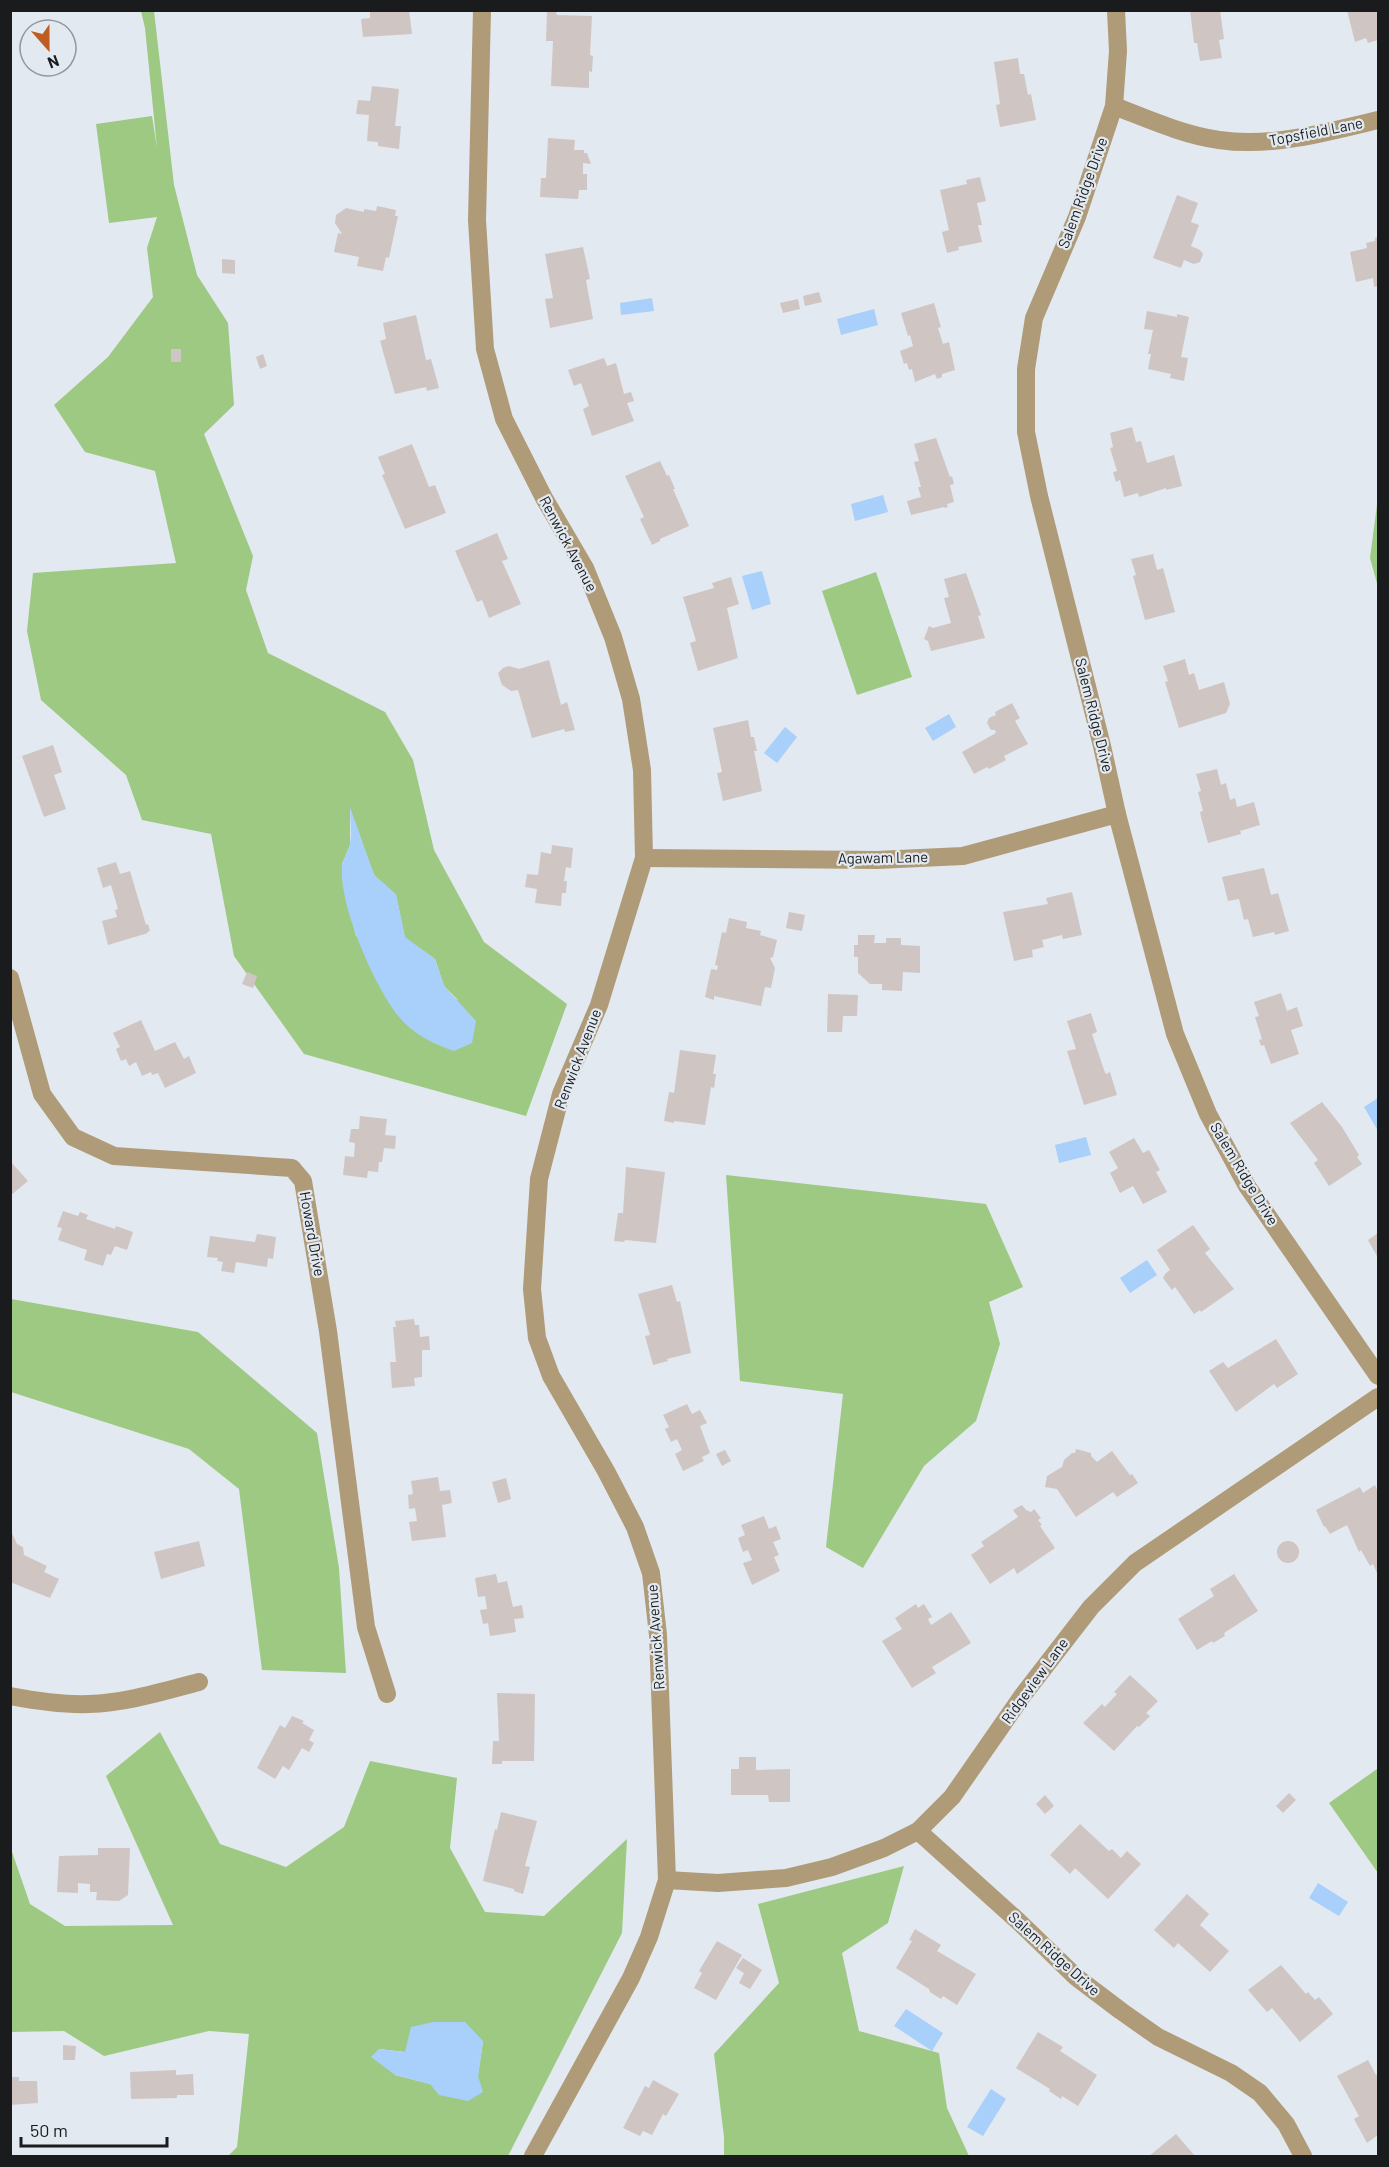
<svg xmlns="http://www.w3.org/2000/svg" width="1389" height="2167" viewBox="0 0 1389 2167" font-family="Barlow,sans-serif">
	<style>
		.green { fill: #9dc983; fill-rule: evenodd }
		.water { fill: #a8d0fb }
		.building { fill: #cfc6c3 }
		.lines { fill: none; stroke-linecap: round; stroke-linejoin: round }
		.minor { stroke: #af9b77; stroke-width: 18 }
		.labels { text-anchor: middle; stroke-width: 4.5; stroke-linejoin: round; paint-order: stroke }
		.street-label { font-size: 15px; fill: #191b1d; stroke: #e2e9f0 }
	</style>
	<rect width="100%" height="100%" fill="#e2e9f0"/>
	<g class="green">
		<path d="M141,11H154L174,185L197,275L228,323L234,405L204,434L253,556L246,590L268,653L385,712L413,760L434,850L484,942L567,1004L526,1116L304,1054L234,956L211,834L142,820L126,775L41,700L27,631L33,573L176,563L155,471L85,452L54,405L108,357L153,297L147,248L157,217L109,223L96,124L152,116L157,148L145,28ZM350,809L374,875L396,895L405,938L435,959L444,986L459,1001L356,936L344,888L342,864L350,845Z"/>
		<path d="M1378,497V587L1370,558Z"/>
		<path d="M876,572L912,677L857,695L822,591Z"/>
		<path d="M726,1175L986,1204L1023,1287L989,1302L1000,1344L976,1421L924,1466L863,1568L826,1547L843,1394L740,1381Z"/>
		<path d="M11,1299L198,1332L317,1433L339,1568L346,1673L262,1670L239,1489L189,1449L11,1392Z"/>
		<path d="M160,1732L220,1844L286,1867L344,1827L370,1761L457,1778L450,1848L485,1912L544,1916L627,1839L622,1933L508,2156H228L237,2147L249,2034L209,2031L104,2056L64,2031L11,2032L10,1846L30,1904L65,1926L173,1925L106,1776ZM483,2041L478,2076L430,2084L395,2075L379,2049L405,2052Z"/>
		<path d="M1377,1769L1378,1771V1873L1329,1803Z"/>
		<path d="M904,1866L888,1923L842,1953L859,2031L939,2053L947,2108L969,2156H724V2137L714,2054L779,1983L758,1904Z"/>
	</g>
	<g class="water">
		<path d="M652,298L654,311L621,315L620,303Z"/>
		<path d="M874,309L878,325L841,335L837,319Z"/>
		<path d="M883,495L888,512L855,521L851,504Z"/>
		<path d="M762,571L771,604L752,610L742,576Z"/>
		<path d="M949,714L956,727L933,741L925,728Z"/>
		<path d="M785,727L797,737L777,763L764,753Z"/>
		<path d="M350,807L374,875L396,894L405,937L435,959L444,986L476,1021L472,1043L454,1051C434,1044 414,1035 400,1018C375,988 338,904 342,865C343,858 349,851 350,844C352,832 350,819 350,807Z"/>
		<path d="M1378,1098V1131L1364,1107Z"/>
		<path d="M1086,1137L1091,1155L1059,1163L1055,1145Z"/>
		<path d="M1147,1260L1157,1275L1130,1293L1120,1278Z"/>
		<path d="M1318,1883L1348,1902L1339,1916L1309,1898Z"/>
		<path d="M906,2009L943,2033L932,2051L894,2026Z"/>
		<path d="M433,2022H465L483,2041L478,2076L483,2092L468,2101L439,2095L430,2084L395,2075L371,2057L379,2049L405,2052L411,2027Z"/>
		<path d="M991,2089L1006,2099L983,2136L967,2127Z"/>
	</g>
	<g class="building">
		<path d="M370,10H409L412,34L363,37L361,19L370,18Z"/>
		<path d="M1190,10H1220L1224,39L1219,40L1222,58L1200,61L1197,43H1194Z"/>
		<path d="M1347,10H1378V40L1368,43L1366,38L1355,42Z"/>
		<path d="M547,12H556L557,15L592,16L590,55L593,56L592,72L589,71V88L551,86L553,41H546Z"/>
		<path d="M1018,58L1020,74H1024L1028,95L1031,94L1036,120L1000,127L996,105L1000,104L994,62Z"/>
		<path d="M372,86L399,89L395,126H401L399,149L378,146V142L367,141L369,115L356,114L358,100L370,101Z"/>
		<path d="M548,138L575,140L574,150H584V153H587L591,164L583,163V174H587V190H579L578,199L540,197L541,178H546Z"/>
		<path d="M980,177L986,201L977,203L982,225H978L982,242L958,247L959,250L947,253L942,232L949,230L940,190L967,184L966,180Z"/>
		<path d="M1177,195L1198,203L1191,222L1199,225L1191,246L1200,250L1203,254L1200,262L1194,264L1184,260L1181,268L1153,258Z"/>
		<path d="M377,206L396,210L395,216H398L389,258L386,257L383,271L357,266L359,257L334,252L338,233L342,234L335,223L336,215L346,208L364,212V209L376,211Z"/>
		<path d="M1378,237V286L1374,287L1373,278L1356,282L1350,252L1367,248L1366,243L1375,241V238Z"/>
		<path d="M583,247L590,279L586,280L593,319L550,328L545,299L553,298L545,254Z"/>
		<path d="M222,259L235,260V274L222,273Z"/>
		<path d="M819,292L822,302L805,306L803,296Z"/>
		<path d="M798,299L800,309L783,313L780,303Z"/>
		<path d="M934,303L941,327L938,328L943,344L949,342L955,370L942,374V377L937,379L935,374L915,382L912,369L909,370L907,363L904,364L900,351L913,346L910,335L908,336L901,313Z"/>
		<path d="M1147,311L1177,317V314L1189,317L1181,357L1188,358L1184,381L1170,378L1171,374L1148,369L1151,354H1148L1153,330L1144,329Z"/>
		<path d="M416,315L426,360L431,359L439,388L427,391L426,387L395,394L380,341L386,339L383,323Z"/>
		<rect x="171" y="349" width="10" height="13"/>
		<path d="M263,354L267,366L260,369L256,357Z"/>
		<path d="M604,358L607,366L616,363L624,394L631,392L634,401L627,403L634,421L592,436L583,409L589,406L581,383L574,386L568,370Z"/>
		<path d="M1132,427L1136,442L1141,441L1147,463L1174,455L1182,486L1166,490V488L1139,497L1138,493L1124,497L1120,480L1116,482L1113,472L1117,471L1110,448L1113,447L1110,433Z"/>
		<path d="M936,438L950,477L952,476L954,484L950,485L954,502L947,504L948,507L944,508V507L911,515L907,501L921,497L918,487H921L914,462L919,461L914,444Z"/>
		<path d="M412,444L429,487L435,485L446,513L405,529L382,475L385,474L378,457Z"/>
		<path d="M660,461L667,476L669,475L675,489H673L689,526L660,539V541L652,545L640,519L644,517L625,476Z"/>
		<path d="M497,533L508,559L502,561L521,604L489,618L482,600L477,602L455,551Z"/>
		<path d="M1153,554L1157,570L1163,568L1175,612L1145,620L1133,576L1136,575L1131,559Z"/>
		<path d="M966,573L981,615L978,616L985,638L931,651L928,641L924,639L929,626L933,628L951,623L944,598L949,597L944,579Z"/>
		<path d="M731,577L739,604L727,608L738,658L698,671L690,643L696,641L683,597L714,588L712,583Z"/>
		<path d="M1185,659L1189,675L1194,673L1199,690L1224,682L1230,704L1226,713L1179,728L1165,682L1168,681L1163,666Z"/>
		<path d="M549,660L561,705L567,702L575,730L565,732L564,729L532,738L518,690L511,691L502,685L498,673L503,668L509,666L519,669Z"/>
		<path d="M1012,703L1020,718L1015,721L1028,744L1004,756L1006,760L989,769L987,767L974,774L962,752L996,733L995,730H991L987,723L989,718L996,715L995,712Z"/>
		<path d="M748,720L751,737H754L757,751H754L762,791L723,801L717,773L722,772L713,728Z"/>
		<path d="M53,745L62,772L54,775L66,809L44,817L22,756Z"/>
		<path d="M1217,769L1221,785L1226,783L1230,800L1235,798L1237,807L1254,802L1260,825L1240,831L1241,834L1208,843L1201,817L1200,812L1203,811L1198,792L1201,791L1196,774Z"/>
		<path d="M552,845L573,848L571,868L566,867L564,881H567L566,893H562L561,906L535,903L537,889L525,887L527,874L538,875L541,852L551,854Z"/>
		<path d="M116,862L120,874L130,871L146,925L148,924L150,931L147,932L148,933L108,945L102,921L117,917L115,910L118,909L111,885L103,888L97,868Z"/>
		<path d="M1264,868L1271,895L1278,893L1289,931L1275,935L1274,932L1253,937L1248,919L1244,920L1239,899L1228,901L1222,877Z"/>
		<path d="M1072,892L1082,935L1063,939L1062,935L1042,940L1044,947L1032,950L1033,957L1014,961L1003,912L1048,904L1046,898Z"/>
		<path d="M789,912L805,915L802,931L786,928Z"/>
		<path d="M729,918L747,922L746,928L761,931L760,935L777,940L773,957L770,958L775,968L771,988L765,987L761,1006L714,996V1000L705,997L711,969L717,970L718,966L715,965L722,932L726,933Z"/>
		<path d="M858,935H875L874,943H886V938H901V945L920,946V973L903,972L902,991L882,990V984H870L858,973V957H854V945H858Z"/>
		<path d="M247,972L257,976L253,988L242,984Z"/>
		<path d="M1281,993L1287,1011L1297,1007L1303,1026L1291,1030L1299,1054L1271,1064L1264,1045L1261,1046L1259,1040L1262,1039L1255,1017L1259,1016L1254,1002Z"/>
		<path d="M828,994L858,995L857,1016H843L842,1032H827Z"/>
		<path d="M1091,1013L1097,1032L1092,1034L1104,1070L1106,1074L1110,1072L1117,1095L1084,1105L1067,1051L1076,1049L1067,1021Z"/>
		<path d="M141,1020L155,1051L175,1042L184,1059L189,1056L196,1073L165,1088L158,1073L152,1075L151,1072L142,1076L136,1062L129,1066L126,1059L121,1061L116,1049L120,1047L113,1033Z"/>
		<path d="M680,1050L716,1055L713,1074H716L714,1088L711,1087L705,1125L674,1121V1123L664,1121L669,1092L674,1093Z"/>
		<path d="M1322,1102L1342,1127L1359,1155L1357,1157L1362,1164L1329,1186L1314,1163L1318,1160L1290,1123Z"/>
		<path d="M360,1116L387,1119L385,1135L396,1136L395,1149L384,1148L382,1162H379L378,1172L368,1171L367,1178L343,1175L345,1156L354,1157L355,1143L349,1142L351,1129H359Z"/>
		<path d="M1134,1138L1143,1153L1149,1150L1160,1170L1156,1172L1167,1192L1143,1204L1133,1186L1120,1193L1110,1173L1118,1168L1109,1152Z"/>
		<path d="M10,1161L28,1181L10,1196Z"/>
		<path d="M626,1167L665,1172L656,1243L625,1240L624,1242L614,1241L618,1213H623Z"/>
		<path d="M63,1211L78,1216L80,1212L88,1215L86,1219L115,1229L116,1226L133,1232L127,1250L115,1246L111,1255L107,1254L103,1266L84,1260L87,1250L58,1240L62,1228L57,1227Z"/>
		<path d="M1193,1225L1210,1249L1205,1253L1234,1289L1201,1312L1200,1310L1194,1314L1175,1287L1172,1290L1163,1278L1165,1274L1170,1270L1157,1250Z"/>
		<path d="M1378,1233V1258L1368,1240Z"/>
		<path d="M257,1234L276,1237L273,1259L268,1258L267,1267L236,1262L234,1273L221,1271L223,1262L217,1261L218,1258L207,1257L210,1236L255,1242Z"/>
		<path d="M672,1285L677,1302L680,1301L691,1353L667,1359L668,1361L653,1365L645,1336L650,1335L638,1294Z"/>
		<path d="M414,1319L415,1325H419L420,1337L429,1336L430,1350H422V1377L414,1378L415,1386L392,1388L390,1362H396L393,1327H396L395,1321Z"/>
		<path d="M1276,1339L1298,1374L1277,1388L1274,1384L1236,1412L1209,1371L1223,1362L1228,1368Z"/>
		<path d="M687,1404L692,1414L700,1410L707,1423L700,1426L710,1453L702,1457L704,1461L683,1471L675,1454L682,1450L677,1439L671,1442L665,1429L669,1427L663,1415Z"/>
		<path d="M1076,1449L1091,1453V1456L1097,1462L1112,1451L1130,1475L1132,1474L1138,1483L1117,1497L1113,1492L1076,1517L1057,1489L1045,1487L1047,1476L1062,1467L1064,1460L1072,1453H1075Z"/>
		<path d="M725,1450L731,1461L722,1466L716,1454Z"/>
		<path d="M438,1477L440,1491L450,1490L452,1503L442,1505L446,1537L412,1541L409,1522L417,1521L415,1508L409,1509L408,1495L413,1494L411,1481Z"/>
		<path d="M506,1478L511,1499L498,1503L492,1482Z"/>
		<path d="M1375,1485L1378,1492V1575L1373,1564L1370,1566L1361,1550L1359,1552L1347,1525L1330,1534L1325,1526L1324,1527L1316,1510L1360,1487L1363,1493Z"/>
		<path d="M1022,1505L1026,1510L1031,1512L1034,1509L1041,1518L1038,1520L1042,1525L1040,1526L1055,1548L1017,1574L1014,1568L990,1584L971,1555L984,1546L981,1542L1018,1517L1013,1510Z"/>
		<path d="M764,1516L769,1529L776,1526L781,1539L773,1542L779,1555L774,1557L780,1571L752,1585L743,1563L752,1560L748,1550L743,1552L738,1538L745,1535L741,1525Z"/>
		<path d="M10,1529L17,1544L23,1547L24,1555L47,1566L44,1572L59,1579L50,1598L10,1582L12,1578Z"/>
		<circle cx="1288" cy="1552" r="11"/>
		<path d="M199,1541L205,1566L161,1579L154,1552Z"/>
		<path d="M496,1574L498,1583L507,1581L513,1607L522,1605L524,1618L514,1619L516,1632L490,1636L488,1623L483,1624L480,1610L487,1609L485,1596L478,1597L475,1578Z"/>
		<path d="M1234,1574L1258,1611L1224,1633L1225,1636L1213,1643L1212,1641L1197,1650L1178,1619L1214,1596L1210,1589Z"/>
		<path d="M916,1604L918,1608L924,1604L932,1617L928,1619L931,1625L951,1612L971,1643L932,1667L936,1673L912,1688L882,1641L902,1629L895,1618Z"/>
		<path d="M1130,1675L1158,1701L1146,1713L1150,1716L1139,1727L1137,1726L1114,1751L1083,1723L1102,1704L1105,1707L1117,1694L1114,1692Z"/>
		<path d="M497,1693L535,1694L534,1761H502V1764H492L493,1741H499Z"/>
		<path d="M292,1716L304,1721L302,1723L314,1730L309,1740L314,1743L309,1752L302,1748L289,1770L283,1766L275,1779L257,1768L280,1725L285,1728Z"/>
		<path d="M739,1757H756V1770L790,1769V1802H769L768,1795H731V1769H739Z"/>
		<path d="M1289,1793L1296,1800L1283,1813L1276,1806Z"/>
		<path d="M1045,1795L1054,1806L1045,1814L1036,1804Z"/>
		<path d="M501,1812L537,1821L525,1866L530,1867L523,1894L514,1891V1889L483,1881L495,1829L497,1830Z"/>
		<path d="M1080,1824L1109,1851L1112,1849L1121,1858L1127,1851L1141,1864L1108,1899L1075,1868L1070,1874L1050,1855Z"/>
		<path d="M98,1848H130L128,1895L119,1901L96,1900L97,1892H90V1884L78,1883V1893L57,1892L59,1856L98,1855Z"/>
		<path d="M1187,1894L1209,1914L1200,1925L1229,1951L1210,1972L1178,1943L1174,1948L1154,1930Z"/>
		<path d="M915,1929L941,1945L937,1951L976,1974L957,2005L943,1996L941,1999L930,1992L929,1989L896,1968L912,1941L909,1940Z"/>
		<path d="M717,1941L742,1955L716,2000L694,1988L702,1973L699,1971Z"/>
		<path d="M743,1958L762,1970L750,1989L739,1983L744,1973L736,1968Z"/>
		<path d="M1281,1965L1306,1994L1308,1992L1315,2000L1319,1997L1333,2014L1300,2042L1272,2008L1267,2012L1248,1990Z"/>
		<path d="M1038,2032L1063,2047L1060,2051L1097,2075L1078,2106L1062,2096L1061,2099L1049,2091L1050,2089L1016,2068Z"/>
		<path d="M63,2045L76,2046L75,2060H63Z"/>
		<path d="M1368,2060L1376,2075L1378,2074V2135L1367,2143L1354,2119L1359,2116L1337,2076Z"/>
		<path d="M176,2070V2075L193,2074L194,2095H177V2098L131,2099L130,2072Z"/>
		<path d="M10,2077H19V2081H37L38,2103L10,2105Z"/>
		<path d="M653,2080L679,2094L666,2116L663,2114L652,2135L643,2131L640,2136L623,2128L645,2086L649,2088Z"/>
		<path d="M1176,2134L1195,2156H1149Z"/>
	</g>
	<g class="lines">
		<g class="minor">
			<path d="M482,10L477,220L485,349L504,419L544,498L585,568L613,637L631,699L642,770L644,858L599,1005L561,1094L539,1179L532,1289L537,1338L551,1376L606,1471L635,1527L651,1573L658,1635L667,1880L649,1937L631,1978L533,2156"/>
			<path d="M1116,10L1118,51L1114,106L1077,217L1034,318L1026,369V432L1039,496L1102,746L1117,814L1175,1034L1208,1114L1247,1186L1378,1376"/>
			<path d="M1114,106C1148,119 1183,135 1219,140C1272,148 1327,132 1378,120"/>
			<path d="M644,858L877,860L963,856L1117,814"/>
			<path d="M10,978L42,1094L73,1137L114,1156L292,1168L303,1181L328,1331L366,1627L387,1694"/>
			<path d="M10,1696C36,1701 63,1705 89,1704C126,1703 164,1691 199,1682"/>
			<path d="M918,1831L1018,1921L1076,1977L1121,2011L1158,2037L1231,2073L1260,2093L1286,2124L1303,2156"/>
			<path d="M667,1880L718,1883L786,1878L832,1867L884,1848L918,1831L952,1797L1023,1695L1091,1607L1135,1563L1378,1397"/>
		</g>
	</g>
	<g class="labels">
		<g class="street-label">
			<text transform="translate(1316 132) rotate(-11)" y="5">Topsfield Lane</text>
			<text transform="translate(1083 193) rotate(-70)" y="5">Salem Ridge Drive</text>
			<text transform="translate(568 544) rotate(62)" y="5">Renwick Avenue</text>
			<text transform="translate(1094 715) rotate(76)" y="5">Salem Ridge Drive</text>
			<text transform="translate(883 858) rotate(-1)" y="5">Agawam Lane</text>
			<text transform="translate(578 1059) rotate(-69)" y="5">Renwick Avenue</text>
			<text transform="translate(1244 1174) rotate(59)" y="5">Salem Ridge Drive</text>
			<text transform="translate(312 1234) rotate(80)" y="5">Howard Drive</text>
			<text transform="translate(656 1637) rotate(-94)" y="5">Renwick Avenue</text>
			<text transform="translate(1035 1681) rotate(-54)" y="5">Ridgeview Lane</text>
			<text transform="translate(1054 1954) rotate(42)" y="5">Salem Ridge Drive</text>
		</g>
	</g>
	<rect width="1389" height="2167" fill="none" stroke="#191b1d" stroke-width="24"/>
	<g transform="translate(48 48) rotate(159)"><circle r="28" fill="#e2e9f0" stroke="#92979c" stroke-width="1.5"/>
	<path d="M0-4.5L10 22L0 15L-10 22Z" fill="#bf5c22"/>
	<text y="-9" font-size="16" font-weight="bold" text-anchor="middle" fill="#191b1d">N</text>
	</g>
	<path d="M21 2137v9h146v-9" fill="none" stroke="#191b1d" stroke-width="3"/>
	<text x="30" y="2137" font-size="18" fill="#191b1d" stroke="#e2e9f0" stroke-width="4.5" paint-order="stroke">50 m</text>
</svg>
